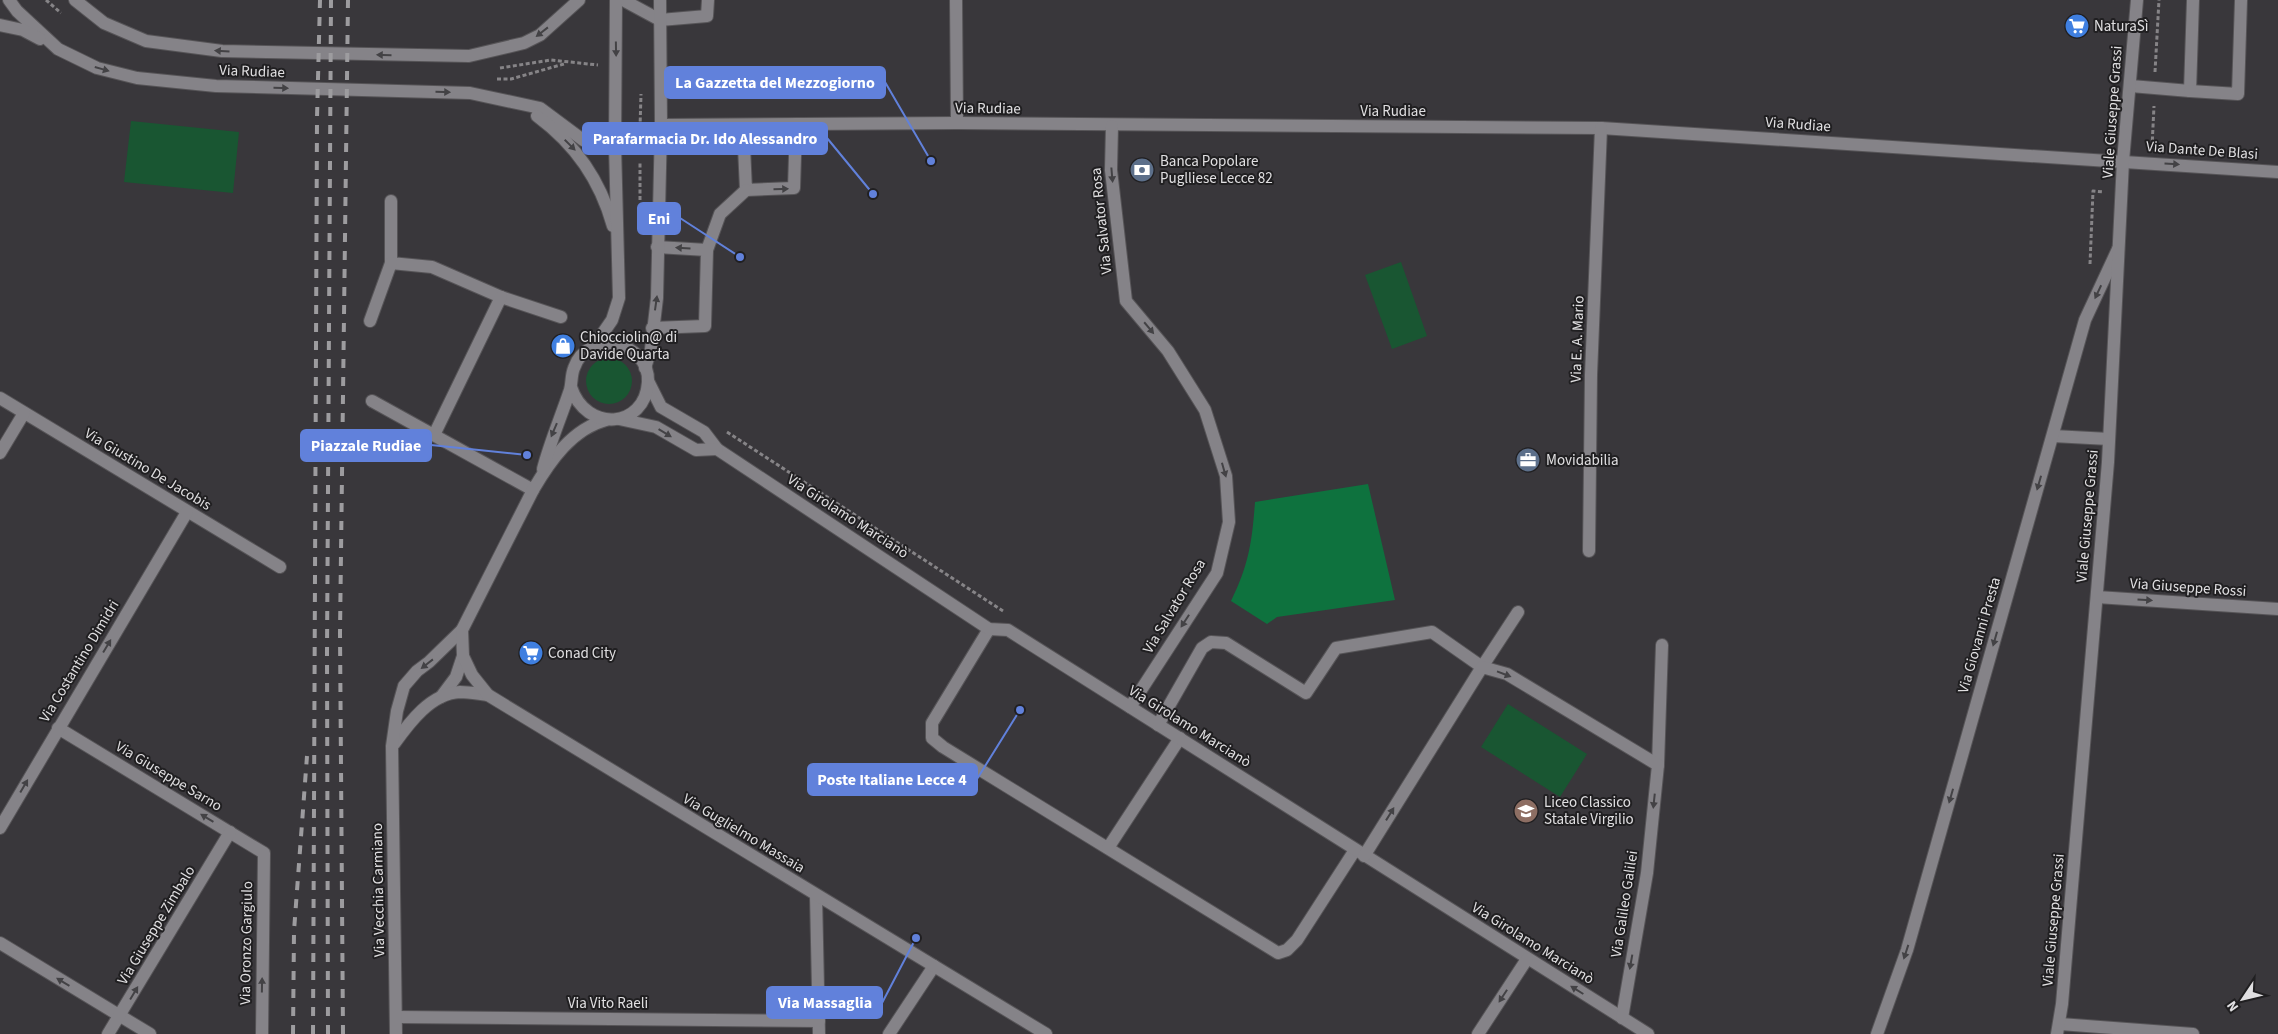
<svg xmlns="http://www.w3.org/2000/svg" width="2278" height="1034" viewBox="0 0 2278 1034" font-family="'Source Sans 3',sans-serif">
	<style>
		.green { fill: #195632 }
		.forest { fill: #0e723e }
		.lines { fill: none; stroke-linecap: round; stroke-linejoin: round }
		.lane-casing { stroke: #565457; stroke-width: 14 }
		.street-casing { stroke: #565457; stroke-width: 14 }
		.secondary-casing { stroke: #565457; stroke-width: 14 }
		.path { stroke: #868487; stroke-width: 3; stroke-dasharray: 4 2.5; stroke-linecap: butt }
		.lane { stroke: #858388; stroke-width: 12 }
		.street { stroke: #858388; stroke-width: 12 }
		.secondary { stroke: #858388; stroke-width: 12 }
		.rail { stroke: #9d9c9f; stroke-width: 4; stroke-dasharray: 9 9; stroke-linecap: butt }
		.oneway { fill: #434245 }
		.labels { text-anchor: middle; stroke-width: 4; stroke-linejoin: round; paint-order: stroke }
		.poi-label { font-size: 15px; fill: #e0dfe1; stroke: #201f21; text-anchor: start }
		.street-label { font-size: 15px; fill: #e0dfe1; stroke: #201f21 }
		.leader { fill: none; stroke: #6181db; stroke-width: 2 }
		.callout-dot { fill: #6181db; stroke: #201f21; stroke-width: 2 }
		.callout { fill: #6181db; stroke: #6181db; stroke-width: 2 }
		.callout-label { font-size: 16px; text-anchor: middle; font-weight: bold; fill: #fff }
	</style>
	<rect width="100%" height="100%" fill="#39373b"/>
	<g class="green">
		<path d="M131,121L239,132L233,193L124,182Z"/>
		<path d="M1401,262L1427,336L1392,349L1365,275Z"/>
		<circle cx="609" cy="381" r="23"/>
		<path d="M1508,704L1587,754L1560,797L1481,747Z"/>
	</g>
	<path class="forest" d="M1368,484L1395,600L1277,617L1267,624L1231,601C1249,564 1252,542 1255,502Z"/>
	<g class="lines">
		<defs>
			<g id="lane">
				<path d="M660,20L707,16L708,0"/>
				<path d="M2131,86L2190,91L2193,0"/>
				<path d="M2190,91L2238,94L2241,0"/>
				<path d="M743,125L746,190L794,188L796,124"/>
				<path d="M391,201V263L432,267L501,297L561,317"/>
				<path d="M707,250L720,214L746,190"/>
				<path d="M370,321L391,263"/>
				<path d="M652,328L705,326L707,250L657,247"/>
				<path d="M372,401L533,490"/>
				<path d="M434,435L501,297"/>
				<path d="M989,629L932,723V738L943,747L1278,953L1287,950L1297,940L1355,850"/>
				<path d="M1158,725L1202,648L1211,642L1226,643L1306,693L1336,648L1432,632L1482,667"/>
				<path d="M1108,848L1180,738"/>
			</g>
			<g id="street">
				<path d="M956,0L957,123"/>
				<path d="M661,125L957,123L1601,128L2278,172"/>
				<path d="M1112,126L1111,170L1126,301L1168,351L1205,410L1226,476L1229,522L1217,573L1130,707"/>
				<path d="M648,381L661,407L704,432L717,449L989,629L1008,630L1648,1034"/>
				<path d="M0,398L280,567"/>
				<path d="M619,419L656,427L696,450L717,449"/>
				<path d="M2053,436L2109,439"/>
				<path d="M0,453L24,413"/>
				<path d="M1589,551L1591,375L1601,128"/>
				<path d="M2097,597L2278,609"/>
				<path d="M1482,667L1518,612"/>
				<path d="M441,697L456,677L463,656"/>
				<path d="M58,728L264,853L262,1034"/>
				<path d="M394,744C409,723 431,693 460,692C469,692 479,694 488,695"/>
				<path d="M1658,765L1662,645"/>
				<path d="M0,828L187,512"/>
				<path d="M1364,856L1482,667L1507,674L1658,765L1647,873L1622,1018"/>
				<path d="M816,896L819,1034"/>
				<path d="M0,943L150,1034"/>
				<path d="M396,1017L819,1021"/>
				<path d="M2060,1024L2193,1034"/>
				<path d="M108,1034L230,832"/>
				<path d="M396,1034L392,746L397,711L404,686L417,671L429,662L462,630"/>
				<path d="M889,1034L934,966"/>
				<path d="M1478,1034L1527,959"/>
				<path d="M1877,1034L1907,950L2085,320L2118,249"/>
			</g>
			<g id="secondary">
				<path d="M9,0L17,11L58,49L97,68L137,78L216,86L470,93L540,108L583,140L597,145L660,144"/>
				<path d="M75,0L104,23L146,41L222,51L469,56L524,43L540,35L579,0"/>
				<path d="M623,0L660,20"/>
				<path d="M0,25L23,30L40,39"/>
				<path d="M537,116C576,145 600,180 613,226"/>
				<path d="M594,346L612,320L619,298L615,146L616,0"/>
				<path d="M645,368L651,349L657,298L661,125L660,0"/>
				<path d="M606,420C572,429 550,461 533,490L462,630L463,656L472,675L488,695L1046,1034"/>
				<path d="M543,469C550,442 561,417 570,390C572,383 571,375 574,368C587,329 650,341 648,382C645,429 586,433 571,387"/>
				<path d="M2057,1034L2062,1004L2108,462L2123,161L2137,0"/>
			</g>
		</defs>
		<use href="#lane" class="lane-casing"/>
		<use href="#street" class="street-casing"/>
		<use href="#secondary" class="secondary-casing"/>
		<g class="path">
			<path d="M46,0L61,13"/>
			<path d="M500,68L551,60L598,65"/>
			<path d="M2155,72L2159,0"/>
			<path d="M497,79H511L564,64"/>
			<path d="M640,128L641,94"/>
			<path d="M2152,147L2154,106"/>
			<path d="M640,200V161"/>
			<path d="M2090,264L2093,191L2104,192"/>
			<path d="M727,432L1003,611"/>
		</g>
		<use href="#lane" class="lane"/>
		<use href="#street" class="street"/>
		<use href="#secondary" class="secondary"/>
		<g class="rail">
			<path d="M293,1034L294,931L307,756"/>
			<path d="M313,1034L317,118L320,0"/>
			<path d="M328,1034L327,653L331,0"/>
			<path d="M343,1034L340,633L348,0"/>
		</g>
	</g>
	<defs><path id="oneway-solid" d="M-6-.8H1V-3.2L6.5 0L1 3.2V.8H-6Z" transform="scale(1.25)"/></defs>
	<g class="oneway">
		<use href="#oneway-solid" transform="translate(542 32) rotate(142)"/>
		<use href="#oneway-solid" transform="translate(616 49) rotate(89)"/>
		<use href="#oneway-solid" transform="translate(222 51) rotate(-176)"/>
		<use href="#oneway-solid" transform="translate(384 55) rotate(-179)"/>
		<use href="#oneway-solid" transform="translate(102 69) rotate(16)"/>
		<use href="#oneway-solid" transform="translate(281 88) rotate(1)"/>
		<use href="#oneway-solid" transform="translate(443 92) rotate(1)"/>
		<use href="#oneway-solid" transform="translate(570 145) rotate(45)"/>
		<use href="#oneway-solid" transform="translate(2172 164) rotate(4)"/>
		<use href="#oneway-solid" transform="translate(1112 175) rotate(85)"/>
		<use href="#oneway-solid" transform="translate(781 189) rotate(-2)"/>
		<use href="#oneway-solid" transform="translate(683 248) rotate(-176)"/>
		<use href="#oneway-solid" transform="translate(2098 292) rotate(115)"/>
		<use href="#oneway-solid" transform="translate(656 303) rotate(-82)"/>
		<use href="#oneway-solid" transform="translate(1149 328) rotate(50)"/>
		<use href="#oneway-solid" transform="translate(554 430) rotate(113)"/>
		<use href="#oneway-solid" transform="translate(665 433) rotate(31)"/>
		<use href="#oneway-solid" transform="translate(1224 470) rotate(74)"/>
		<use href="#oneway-solid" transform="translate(2039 483) rotate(106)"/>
		<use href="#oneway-solid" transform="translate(2145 600) rotate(4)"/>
		<use href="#oneway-solid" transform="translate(1185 621) rotate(123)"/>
		<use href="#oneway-solid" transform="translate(1995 639) rotate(106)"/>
		<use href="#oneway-solid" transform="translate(107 646) rotate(-59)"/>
		<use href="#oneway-solid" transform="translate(427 664) rotate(142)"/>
		<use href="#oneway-solid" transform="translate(1504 674) rotate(21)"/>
		<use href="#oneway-solid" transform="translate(24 786) rotate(-60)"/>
		<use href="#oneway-solid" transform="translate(1951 796) rotate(106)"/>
		<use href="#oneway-solid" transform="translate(1654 801) rotate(96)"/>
		<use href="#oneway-solid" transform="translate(1390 814) rotate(-58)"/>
		<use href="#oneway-solid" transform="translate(207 818) rotate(-149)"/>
		<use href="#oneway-solid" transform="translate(1906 952) rotate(108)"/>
		<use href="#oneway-solid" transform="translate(1631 962) rotate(100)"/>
		<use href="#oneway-solid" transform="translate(63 982) rotate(-149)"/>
		<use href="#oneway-solid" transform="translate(262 985) rotate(-89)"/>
		<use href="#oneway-solid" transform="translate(1577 990) rotate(-148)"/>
		<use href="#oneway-solid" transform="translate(134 993) rotate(-59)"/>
		<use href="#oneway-solid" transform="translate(1503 996) rotate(123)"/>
	</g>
	<defs>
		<symbol id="supermarket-disc" viewBox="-11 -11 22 22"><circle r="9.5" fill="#3f7fe0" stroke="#201f21"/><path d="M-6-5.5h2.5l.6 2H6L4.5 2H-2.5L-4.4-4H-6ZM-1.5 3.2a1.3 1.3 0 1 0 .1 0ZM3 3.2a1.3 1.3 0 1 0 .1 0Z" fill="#fff"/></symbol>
		<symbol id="bank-disc" viewBox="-11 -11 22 22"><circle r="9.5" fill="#5c6f8a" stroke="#201f21"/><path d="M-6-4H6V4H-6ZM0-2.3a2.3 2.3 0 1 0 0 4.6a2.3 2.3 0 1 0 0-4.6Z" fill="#fff"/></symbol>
		<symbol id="shop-disc" viewBox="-11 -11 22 22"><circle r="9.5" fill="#3f7fe0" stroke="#201f21"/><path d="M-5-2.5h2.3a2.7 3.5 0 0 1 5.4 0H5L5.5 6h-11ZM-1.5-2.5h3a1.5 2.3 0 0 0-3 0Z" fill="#fff"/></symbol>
		<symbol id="office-disc" viewBox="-11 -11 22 22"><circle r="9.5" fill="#5c6f8a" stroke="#201f21"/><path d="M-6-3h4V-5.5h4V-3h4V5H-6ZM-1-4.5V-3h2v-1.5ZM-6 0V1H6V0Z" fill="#fff"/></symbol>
		<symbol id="school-disc" viewBox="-11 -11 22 22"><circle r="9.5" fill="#8d6e63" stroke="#201f21"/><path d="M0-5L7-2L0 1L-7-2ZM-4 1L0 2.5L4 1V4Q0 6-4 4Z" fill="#fff"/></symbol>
	</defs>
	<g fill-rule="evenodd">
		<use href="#supermarket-disc" x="2063" y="12" width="28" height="28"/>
		<use href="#bank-disc" x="1128" y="156" width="28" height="28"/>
		<use href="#shop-disc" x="549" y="332" width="28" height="28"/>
		<use href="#office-disc" x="1514" y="446" width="28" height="28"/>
		<use href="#supermarket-disc" x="517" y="639" width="28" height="28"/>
		<use href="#school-disc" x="1512" y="797" width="28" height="28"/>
	</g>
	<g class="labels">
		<g class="poi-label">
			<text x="2094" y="31">NaturaSì</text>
			<text x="1160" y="166">Banca Popolare<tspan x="1160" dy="17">Puglliese Lecce 82</tspan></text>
			<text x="580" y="342">Chiocciolin@ di<tspan x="580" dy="17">Davide Quarta</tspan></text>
			<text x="1546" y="465">Movidabilia</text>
			<text x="548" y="658">Conad City</text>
			<text x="1544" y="807">Liceo Classico<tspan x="1544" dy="17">Statale Virgilio</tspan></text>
		</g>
		<g class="street-label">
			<text transform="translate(252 71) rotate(2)" y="5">Via Rudiae</text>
			<text transform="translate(988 108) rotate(1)" y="5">Via Rudiae</text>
			<text x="1393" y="116">Via Rudiae</text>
			<text transform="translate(2112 112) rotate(-86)" y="5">Viale Giuseppe Grassi</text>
			<text transform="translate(1798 124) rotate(4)" y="5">Via Rudiae</text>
			<text transform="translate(2202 150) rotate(4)" y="5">Via Dante De Blasi</text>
			<text transform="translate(1101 221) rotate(-96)" y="5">Via Salvator Rosa</text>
			<text transform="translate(1577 339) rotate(-88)" y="5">Via E. A. Mario</text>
			<text transform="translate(148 469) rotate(31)" y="5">Via Giustino De Jacobis</text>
			<text transform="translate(848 516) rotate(33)" y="5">Via Girolamo Marcianò</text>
			<text transform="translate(2087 516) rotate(-85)" y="5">Viale Giuseppe Grassi</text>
			<text transform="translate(2188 587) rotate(4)" y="5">Via Giuseppe Rossi</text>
			<text transform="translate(1174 606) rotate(-59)" y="5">Via Salvator Rosa</text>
			<text transform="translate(1979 635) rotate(-74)" y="5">Via Giovanni Presta</text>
			<text transform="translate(79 661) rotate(-59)" y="5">Via Costantino Dimidri</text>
			<text transform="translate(1190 726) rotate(32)" y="5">Via Girolamo Marcianò</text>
			<text transform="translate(169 776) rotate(31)" y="5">Via Giuseppe Sarno</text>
			<text transform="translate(744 833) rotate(31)" y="5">Via Guglielmo Massaia</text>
			<text transform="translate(378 890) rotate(-91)" y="5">Via Vecchia Carmiano</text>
			<text transform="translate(1624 904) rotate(-81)" y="5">Via Galileo Galilei</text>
			<text transform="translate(2053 920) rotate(-85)" y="5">Viale Giuseppe Grassi</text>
			<text transform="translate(156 925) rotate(-59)" y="5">Via Giuseppe Zimbalo</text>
			<text transform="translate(246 943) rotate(-89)" y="5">Via Oronzo Gargiulo</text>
			<text transform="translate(1533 943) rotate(32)" y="5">Via Girolamo Marcianò</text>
			<text x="608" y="1008">Via Vito Raeli</text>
		</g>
	</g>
	<path class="leader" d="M931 161L885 82M873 194L827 138M740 257L680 218M527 455L431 445M1020 710L977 779M916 938L882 1003"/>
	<g class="callout-dot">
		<circle cx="931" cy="161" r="5"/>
		<circle cx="873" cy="194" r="5"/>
		<circle cx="740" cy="257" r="5"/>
		<circle cx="527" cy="455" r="5"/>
		<circle cx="1020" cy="710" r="5"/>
		<circle cx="916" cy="938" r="5"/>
	</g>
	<g class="callout">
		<rect x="665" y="67" width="220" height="31" rx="5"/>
		<rect x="583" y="123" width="244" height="31" rx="5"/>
		<rect x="638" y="203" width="42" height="31" rx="5"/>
		<rect x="301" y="430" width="130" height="31" rx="5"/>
		<rect x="808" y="764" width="169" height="31" rx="5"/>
		<rect x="767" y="987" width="115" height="31" rx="5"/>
	</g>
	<g class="callout-label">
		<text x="775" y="88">La Gazzetta del Mezzogiorno</text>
		<text x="705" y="144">Parafarmacia Dr. Ido Alessandro</text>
		<text x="659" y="224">Eni</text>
		<text x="366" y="451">Piazzale Rudiae</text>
		<text x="892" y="785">Poste Italiane Lecce 4</text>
		<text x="825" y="1008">Via Massaglia</text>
	</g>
	<g transform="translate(2243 999) rotate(235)" stroke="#201f21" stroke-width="4" paint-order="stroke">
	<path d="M0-4L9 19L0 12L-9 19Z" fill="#e0dfe1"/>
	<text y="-8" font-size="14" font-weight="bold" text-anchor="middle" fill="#e0dfe1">N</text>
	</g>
</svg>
